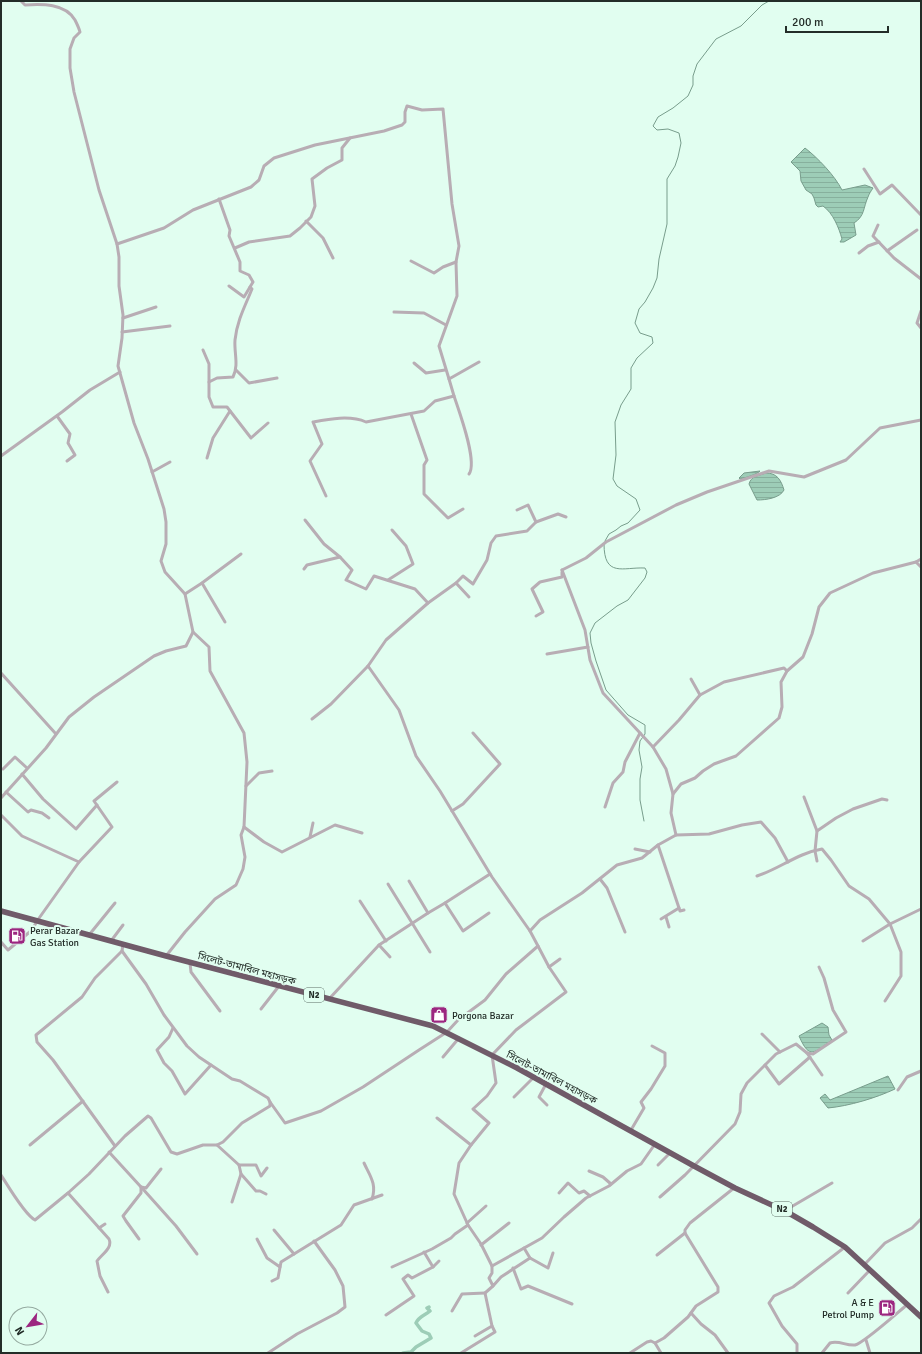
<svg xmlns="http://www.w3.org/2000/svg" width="922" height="1354" viewBox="0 0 922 1354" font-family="Signika,'Noto Sans Bengali',sans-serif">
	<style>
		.water { fill: url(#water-rules); stroke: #789d8c }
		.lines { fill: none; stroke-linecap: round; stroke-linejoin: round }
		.stream { stroke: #789d8c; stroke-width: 1 }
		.canal { stroke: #9dcdb7; stroke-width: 3.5 }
		.street { stroke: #b8adb4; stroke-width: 3 }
		.highway { stroke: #705b69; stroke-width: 5.5 }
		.labels { text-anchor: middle; stroke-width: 4; stroke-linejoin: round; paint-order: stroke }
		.shield { fill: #e1fef0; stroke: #5c6c64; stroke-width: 1 }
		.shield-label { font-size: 9px; font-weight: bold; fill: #232d28 }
		.poi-label { font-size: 10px; fill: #232d28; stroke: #e1fef0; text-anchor: start }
		.street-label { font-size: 10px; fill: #232d28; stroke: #e1fef0 }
	</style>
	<defs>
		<pattern id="water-rules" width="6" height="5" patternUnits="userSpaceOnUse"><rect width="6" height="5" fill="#9dcdb7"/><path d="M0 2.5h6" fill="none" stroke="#87b09d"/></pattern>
	</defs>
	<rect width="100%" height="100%" fill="#e1fef0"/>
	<g class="water">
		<path d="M805,148C818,158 835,176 842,190L865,185L873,188C871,191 869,194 868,197C863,208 865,216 854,223L856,235L844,242H840L842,239C839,228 833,213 823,206L818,207L816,205L814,198L812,194L806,190L801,181L800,171L791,162Z"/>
		<path d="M760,471C758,474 745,478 740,479L739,478L744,473Z"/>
		<path d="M766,473C777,473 781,480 784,490C780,498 766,500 757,500L749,484C751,476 758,476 766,473Z"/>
		<path d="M822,1023L828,1027L829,1035L832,1040C814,1052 810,1061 799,1036Z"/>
		<path d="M888,1076L895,1089C876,1098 849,1106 828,1108L820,1098L825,1094L830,1100Z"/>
	</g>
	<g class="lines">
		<g class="stream">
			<path d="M605,541L609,534L616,530L621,526L628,523L640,510L636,499L617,486L613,479L616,455L615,422L621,405L631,389V368L637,358L653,343L652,337L640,333L635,323L639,309L645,302L653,288L657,278L659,259L667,224V179L675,166L678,157L681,143L679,133L668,129L657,130L653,126L658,117L673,108L688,96L693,85V76L697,64L716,39L741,26L762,5L769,1"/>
			<path d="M604,544C604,578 623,567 645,568L647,572L645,578L628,600L617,606L595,623L590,633L591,643L596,661L606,690L628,715L645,725V734L640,741L639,750L642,767L640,779V800L644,821"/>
		</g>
		<path class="canal" d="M403,1353L411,1352L416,1347L431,1338L429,1334L422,1331L416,1323C419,1316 424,1316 430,1311L427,1308L429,1307"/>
		<g class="street">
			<path d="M21,1L25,5C42,4 65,3 75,20C77,24 79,28 80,32L74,38L70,49V68L74,92L99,190L117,244L119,257V286L123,315L122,338L118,366L134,423L148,459L164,509L166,522V544L161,561L165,572L185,594L193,632L209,647L210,671L244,733L247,762L244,827L241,835L245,857L243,869L236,885L215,899L185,932L166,956"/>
			<path d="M864,169L880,194L892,185L921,215"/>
			<path d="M219,199L230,230L229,236L240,262V271L249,275L253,282L244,297L229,286"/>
			<path d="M306,221L323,238L333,258"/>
			<path d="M878,225L873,236L894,258L921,279"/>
			<path d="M117,244L164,228L193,210L251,187L259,180L264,166L274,158L315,145L384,131L402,125L405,122V112L407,106L422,110L443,109L452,204L459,246L456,262L457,296L439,346L449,379L479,362"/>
			<path d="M235,248L249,242L290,236L300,228L311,217L315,206L312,179L327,168L342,160V148L350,138"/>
			<path d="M887,251L917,230"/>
			<path d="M859,253L868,246L879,242"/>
			<path d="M411,261L434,273L443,267L456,262"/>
			<path d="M921,311L917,323L921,328"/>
			<path d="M394,312L424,313L446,325"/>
			<path d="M123,318L156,307"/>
			<path d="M122,332L170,326"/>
			<path d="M203,350L209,364V382L217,378L233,377C239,365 234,353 235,340C237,321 245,306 252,289L250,287"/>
			<path d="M414,363L426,373L445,370"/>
			<path d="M236,370L249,383L277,378"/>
			<path d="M209,382V397L213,407H227L251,438L268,423"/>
			<path d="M454,396C459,411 478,462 469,474"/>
			<path d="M411,414L427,460L424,465V494L448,518L463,509"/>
			<path d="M57,416L70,434L68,443L75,455L67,461"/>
			<path d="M1,456L62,412L90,390L120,372"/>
			<path d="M207,458L213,438L230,411"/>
			<path d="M152,472L170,462"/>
			<path d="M326,496L310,461L322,444L313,422C329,419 350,415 366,422L424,411L435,401L454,396L449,379"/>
			<path d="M517,510L528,505L536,522"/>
			<path d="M305,520L324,544L340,557"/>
			<path d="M921,559L916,562L921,567"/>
			<path d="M304,569L307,565L340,557L352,570L346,580L366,589L374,576L415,589L428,603L456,583L463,576L473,584L487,560L491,543L496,536L527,531L536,522L558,514L566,517"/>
			<path d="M562,570L586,558L606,542L676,505L707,492L769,471L804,477L846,460L880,428L921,420"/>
			<path d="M562,570L585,630L590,660L603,693L653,747"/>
			<path d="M388,580L413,564L406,546L392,530"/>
			<path d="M202,583L225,622"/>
			<path d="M456,583L469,597"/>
			<path d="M185,594L202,583L241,554"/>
			<path d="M536,616L543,612L532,589L540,582L562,577V572"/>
			<path d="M547,654L588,647"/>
			<path d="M1,673L56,734"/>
			<path d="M691,679L700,695"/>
			<path d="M312,719L331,704L368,666L386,640L428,603"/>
			<path d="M3,769L15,757L27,768"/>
			<path d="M22,774L43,799L76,829L97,805"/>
			<path d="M246,786L259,773L272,771"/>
			<path d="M6,792L28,812L31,810L42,813L49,818"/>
			<path d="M673,794L681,784L695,778L703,771L714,764L736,756L779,718L782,707L781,682L787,671L803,657L812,634L819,607L830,593L873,573L916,562"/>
			<path d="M804,797L817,831L836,818L853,809L882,799L887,800"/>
			<path d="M1,798L46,748L69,717L94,697L154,656L166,651L186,646L193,632"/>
			<path d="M605,807L613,783L623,772L625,762L640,733"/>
			<path d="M452,811L463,804L500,764L473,733"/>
			<path d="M1,815L22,836L79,862"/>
			<path d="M244,827L264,842L282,852L335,825L362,833"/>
			<path d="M817,831L815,851L817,861"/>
			<path d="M676,835L671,813L673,794L666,769L653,747L679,720L700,695L724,682L784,668L787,671"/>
			<path d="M310,837L313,823"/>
			<path d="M658,845L679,908L661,919"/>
			<path d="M635,849L650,852"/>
			<path d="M757,876C779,869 798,853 822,849L831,860L849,886L869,899L890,924L863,941"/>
			<path d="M600,879L607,888L625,932"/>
			<path d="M388,884L430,952"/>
			<path d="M360,901L386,941"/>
			<path d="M445,903L490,874"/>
			<path d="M679,908L680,911L684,910"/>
			<path d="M428,913L445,903L463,931L489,913"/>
			<path d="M666,917L669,927"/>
			<path d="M530,931L540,920L582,893L617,865L642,858L658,845L676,835L709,834L742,825L761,822L775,838L788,862"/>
			<path d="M89,935L115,903"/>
			<path d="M111,941L123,925"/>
			<path d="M1,942L8,950L32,930L37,921L79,862L112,827L94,801L117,782"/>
			<path d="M379,945L428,913L409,881"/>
			<path d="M538,946L549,967L560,959"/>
			<path d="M190,963L191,972L220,1011"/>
			<path d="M329,999L379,945L390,957"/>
			<path d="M885,1001L901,976V952L890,924L921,909"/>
			<path d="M261,1009L279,986"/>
			<path d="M173,1028L169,1037L157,1050L164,1063L172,1071L185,1094L211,1065"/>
			<path d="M762,1034L780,1052"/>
			<path d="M807,1053L813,1054L846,1032L833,1010L824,978L819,967"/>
			<path d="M443,1057L459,1038"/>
			<path d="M765,1065L779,1084L810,1057"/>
			<path d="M546,1084L539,1097L547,1105"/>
			<path d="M898,1090L907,1077L921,1071"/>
			<path d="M514,1097L534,1077"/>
			<path d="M270,1102L285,1123L321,1111L363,1087L419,1050L447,1032L458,1020L485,1000L506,974L538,946L530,931L492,877L440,791L416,756L399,710L368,666"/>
			<path d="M437,1118L471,1145L459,1163L454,1194L468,1225L481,1244L492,1266V1273L489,1278L493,1286L501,1277L530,1258L524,1248"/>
			<path d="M631,1130L644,1108L641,1102L651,1089L665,1066V1053L652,1046"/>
			<path d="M30,1145L83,1101"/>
			<path d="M217,1145L239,1165"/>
			<path d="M471,1145L489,1123L473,1109L487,1096L496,1083L492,1055L516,1030L566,992L549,967"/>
			<path d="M115,1146L53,1060L37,1042L36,1035L82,997L95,978L122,951L123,944"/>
			<path d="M109,1152L141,1187V1193L123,1216L126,1221L139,1239"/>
			<path d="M364,1163C370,1176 377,1184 372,1199"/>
			<path d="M658,1165L670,1153"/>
			<path d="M589,1171L603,1177L611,1184"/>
			<path d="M1,1175C8,1186 25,1215 35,1220L68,1193"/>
			<path d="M141,1187L146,1188L161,1169"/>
			<path d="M142,1188L176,1226L197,1254"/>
			<path d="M559,1193L568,1183L579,1193L584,1191L590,1196"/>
			<path d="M266,1194L260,1191H256L241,1174L239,1165H256L261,1176L267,1168"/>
			<path d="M660,1197L685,1175L735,1124L740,1112L741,1094L747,1083L776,1054L796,1044L807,1053L822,1075"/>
			<path d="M232,1202L241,1174"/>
			<path d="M787,1212L791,1207L832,1183"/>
			<path d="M467,1223L486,1206"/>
			<path d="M99,1228L105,1224"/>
			<path d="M274,1230L294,1254"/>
			<path d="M257,1239L267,1258L280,1267"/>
			<path d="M481,1245L509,1223"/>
			<path d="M657,1255L685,1233"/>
			<path d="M530,1258L548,1268L553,1253"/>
			<path d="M865,1264L885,1243L912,1228L921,1219"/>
			<path d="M492,1266L542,1238L564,1217L586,1198L609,1186L627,1171L641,1164L655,1144"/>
			<path d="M392,1267L432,1249L451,1238L455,1234L468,1225"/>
			<path d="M433,1267L439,1261"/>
			<path d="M513,1268L521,1289L528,1286L572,1304"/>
			<path d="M272,1281L278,1278L281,1262L341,1225L354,1205L382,1195"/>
			<path d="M108,1292L100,1276L97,1261C102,1254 113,1248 109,1239L68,1193L89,1174L125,1136L148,1116L151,1118L171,1152L177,1154L203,1145H217L223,1142L242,1123L270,1106V1102L268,1098L240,1081L232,1079L199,1057L187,1046L164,1015L146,984L122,951"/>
			<path d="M848,1293L870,1270"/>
			<path d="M452,1311L462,1294L485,1293"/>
			<path d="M691,1313L701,1324L715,1335L728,1353"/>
			<path d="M386,1315L414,1296L403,1279L408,1275L412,1278L433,1267L424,1252"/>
			<path d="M475,1336L492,1326L485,1293L493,1286"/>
			<path d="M866,1340L870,1353"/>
			<path d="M655,1343L664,1338L688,1317L696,1306L718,1292V1287L685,1233V1230L690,1223L734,1188"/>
			<path d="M268,1353L297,1334L337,1313L345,1307L343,1286L335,1270L314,1241"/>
			<path d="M461,1353L495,1332L492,1326"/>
			<path d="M630,1353L647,1342L651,1341L655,1343L661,1353"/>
			<path d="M797,1353V1344L782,1326L769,1303L774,1296L793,1287L845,1247"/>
			<path d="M822,1353L830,1343C839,1340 846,1346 855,1345C864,1343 898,1312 908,1304"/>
		</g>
		<path class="highway" d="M1,911L166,956L433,1026L517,1068L694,1166L735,1188L787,1212L813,1227L845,1247L921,1317"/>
	</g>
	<defs>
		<symbol id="fuel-square" viewBox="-11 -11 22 22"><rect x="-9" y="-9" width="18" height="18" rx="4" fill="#9c2680" stroke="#e1fef0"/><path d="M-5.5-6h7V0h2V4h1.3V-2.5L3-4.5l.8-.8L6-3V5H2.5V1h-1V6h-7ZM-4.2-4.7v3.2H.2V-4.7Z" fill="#fff"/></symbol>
		<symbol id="shop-square" viewBox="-11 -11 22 22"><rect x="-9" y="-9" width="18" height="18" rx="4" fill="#9c2680" stroke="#e1fef0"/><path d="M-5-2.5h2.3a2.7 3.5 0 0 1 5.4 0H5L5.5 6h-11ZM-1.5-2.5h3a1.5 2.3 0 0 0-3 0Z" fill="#fff"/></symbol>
	</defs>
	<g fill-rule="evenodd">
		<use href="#fuel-square" x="7" y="926" width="20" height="20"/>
		<use href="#shop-square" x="429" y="1005" width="20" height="20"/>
		<use href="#fuel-square" x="877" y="1298" width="20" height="20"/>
	</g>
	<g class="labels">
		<g class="shield">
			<rect x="304" y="988" width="20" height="14" rx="3"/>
			<rect x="772" y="1202" width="20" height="14" rx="3"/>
		</g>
		<g class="shield-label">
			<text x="314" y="998">N2</text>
			<text x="782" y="1212">N2</text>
		</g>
		<g class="poi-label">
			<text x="30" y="934">Perar Bazar<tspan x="30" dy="12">Gas Station</tspan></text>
			<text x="452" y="1019">Porgona Bazar</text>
			<text x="874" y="1306" text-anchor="end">A &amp; E<tspan x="874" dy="12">Petrol Pump</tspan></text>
		</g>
		<g class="street-label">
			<text transform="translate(247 968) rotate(15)" y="4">সিলেট-তামাবিল মহাসড়ক</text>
			<text transform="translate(552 1077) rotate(28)" y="4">সিলেট-তামাবিল মহাসড়ক</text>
		</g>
	</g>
	<rect width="922" height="1354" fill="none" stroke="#232d28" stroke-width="4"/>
	<g transform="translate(28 1326) rotate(239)"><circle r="19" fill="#e1fef0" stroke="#95aaa0"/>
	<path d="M0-3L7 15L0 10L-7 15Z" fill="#9c2680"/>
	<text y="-6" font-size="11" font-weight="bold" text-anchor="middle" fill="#232d28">N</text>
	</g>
	<path d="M786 26v6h102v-6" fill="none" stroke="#232d28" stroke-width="2"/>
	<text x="792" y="26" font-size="12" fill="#232d28" stroke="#e1fef0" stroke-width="3" paint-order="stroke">200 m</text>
</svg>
